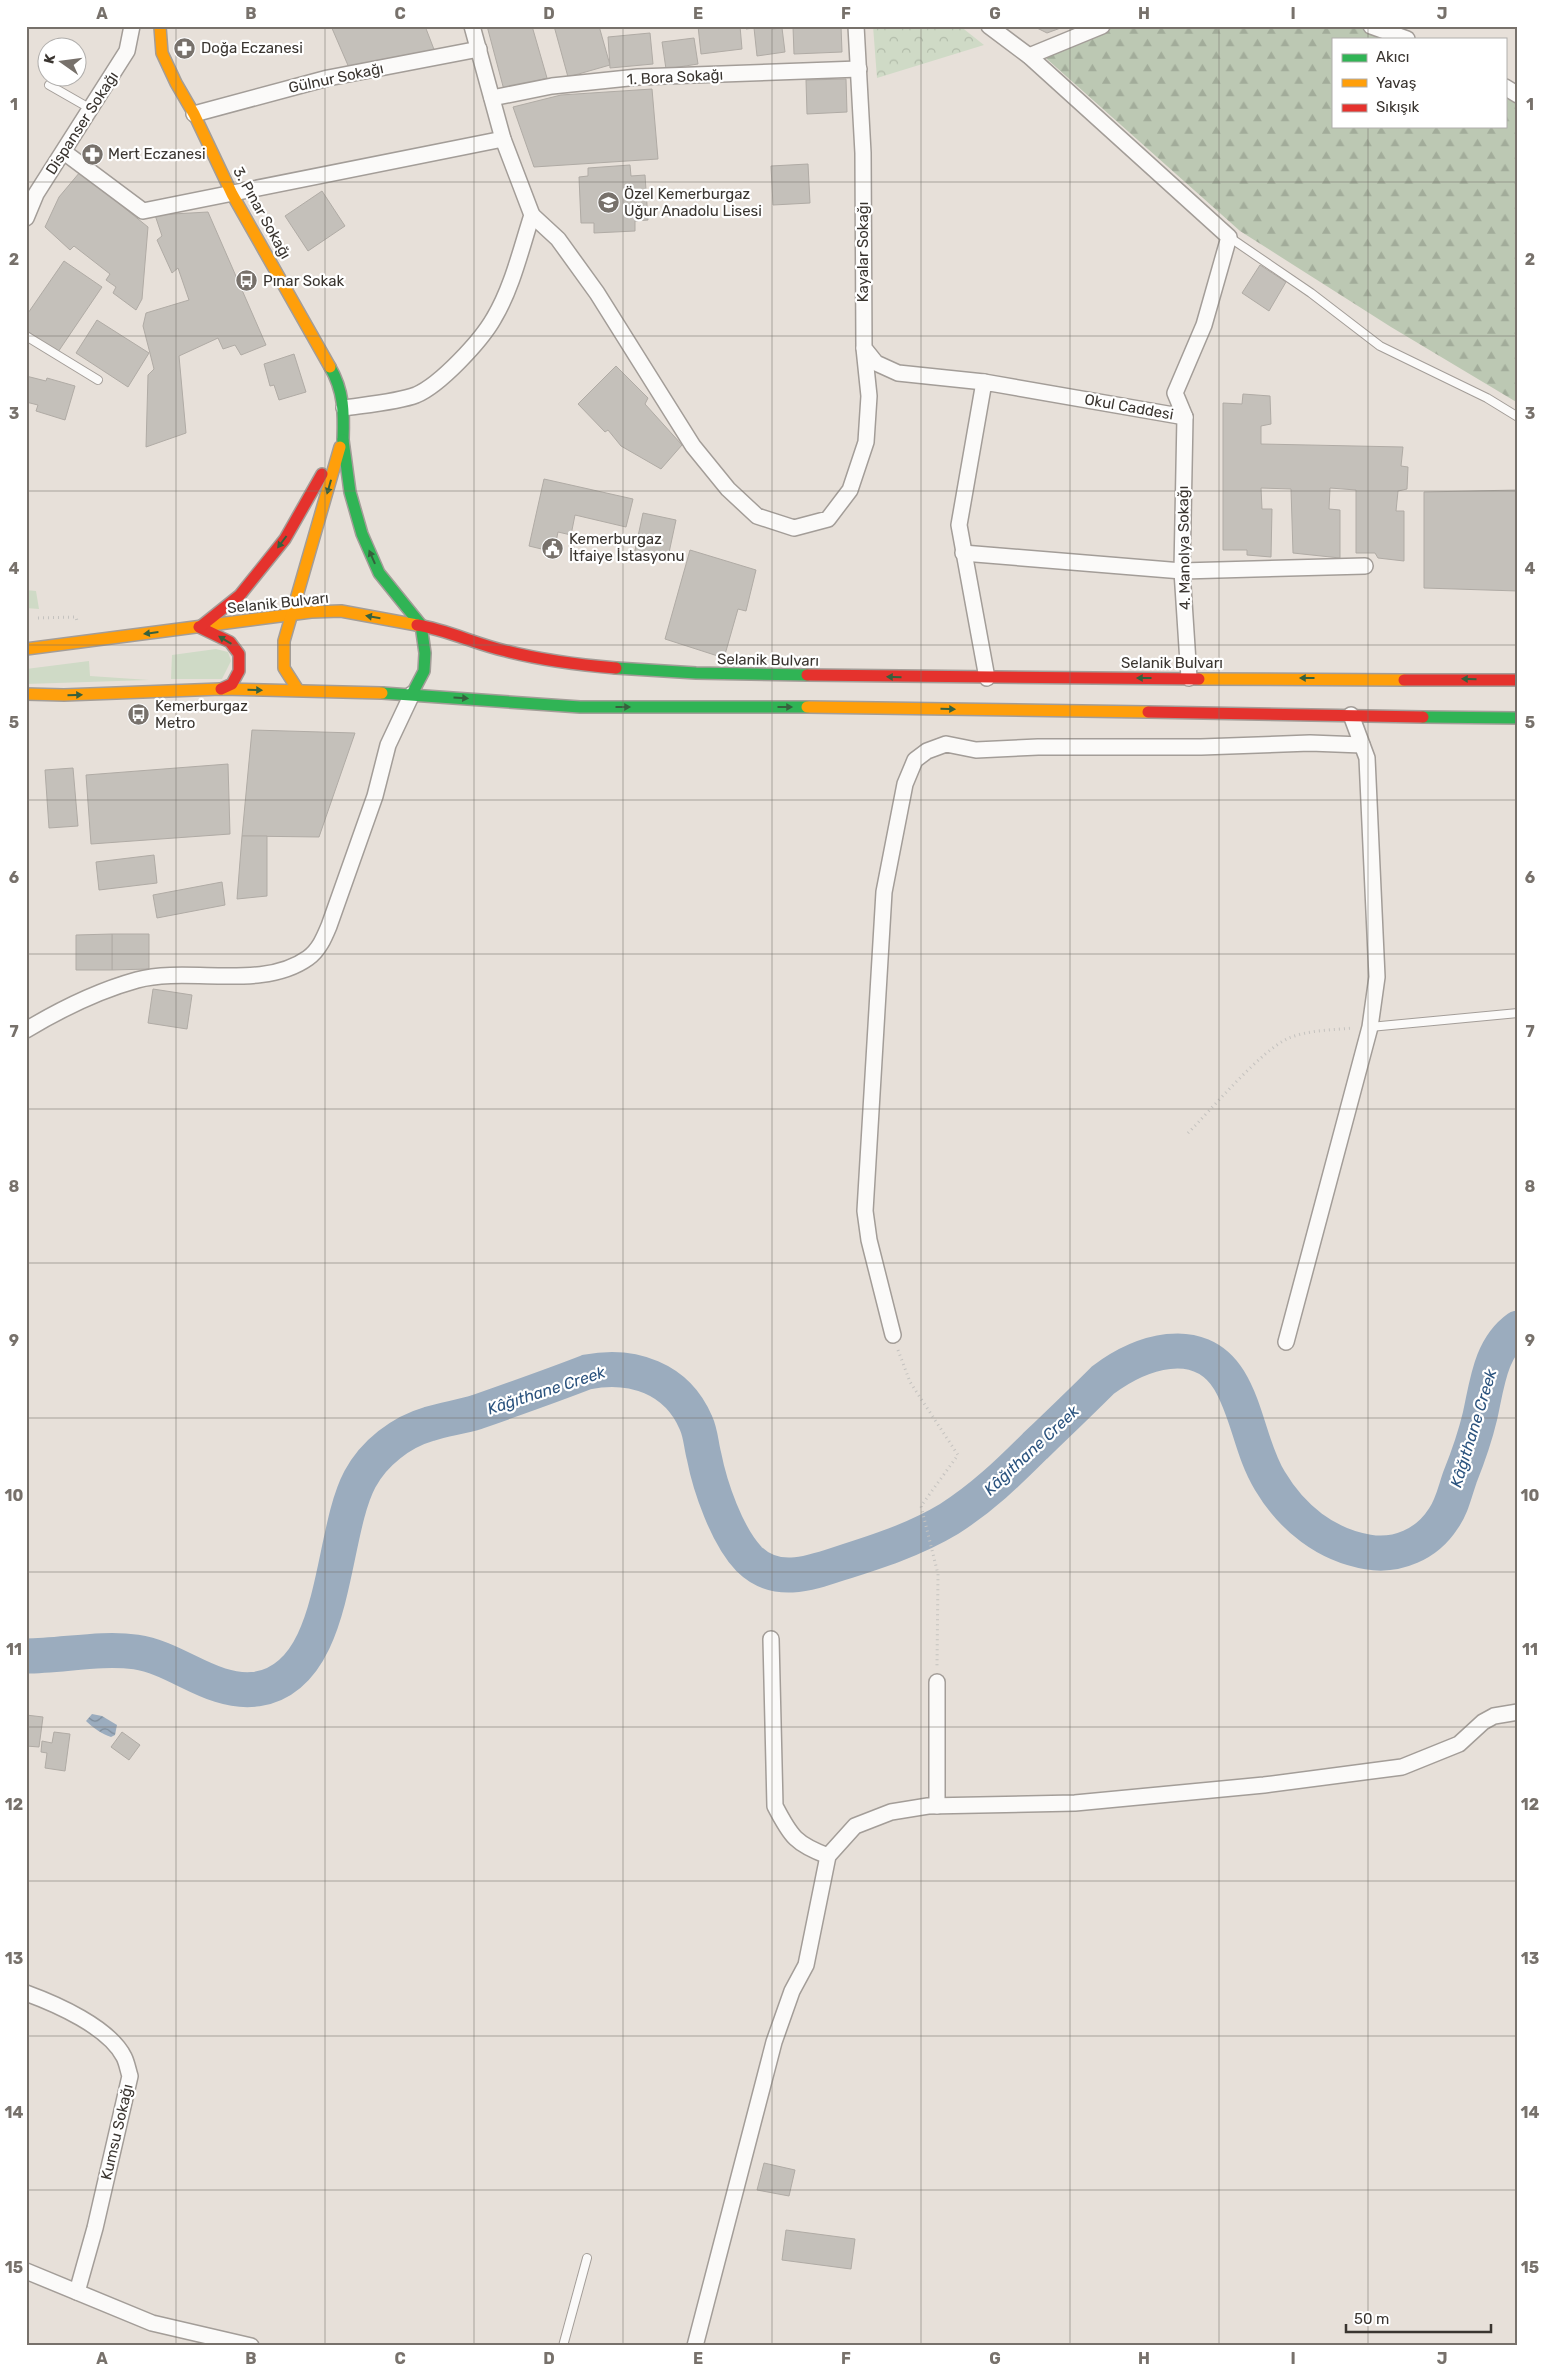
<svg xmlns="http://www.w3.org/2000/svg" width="1544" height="2372" viewBox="0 0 1544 2372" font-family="Rubik,sans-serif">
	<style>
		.grass { fill: #cfdac6 }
		.forest { fill: url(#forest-firs) }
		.park { fill: url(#park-crowns) }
		.water { fill: url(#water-waves) }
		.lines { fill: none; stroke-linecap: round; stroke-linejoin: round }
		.river { stroke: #9bacbe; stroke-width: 35 }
		.building { fill: #c4c0ba; stroke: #b0aba5 }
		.lane-casing { stroke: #a39d98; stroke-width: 10 }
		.street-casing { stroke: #a39d98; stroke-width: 18 }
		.fast-casing { stroke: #a39d98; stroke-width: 14 }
		.slow-casing { stroke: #a39d98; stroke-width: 14 }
		.jam-casing { stroke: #a39d98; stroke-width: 14 }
		.path { stroke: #c4c2bf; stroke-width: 3; stroke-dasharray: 1 4; stroke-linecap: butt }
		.lane { stroke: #fbfaf9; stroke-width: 8 }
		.street { stroke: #fbfaf9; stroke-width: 15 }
		.fast { stroke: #30b455; stroke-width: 11 }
		.slow { stroke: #ff9f0a; stroke-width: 11 }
		.jam { stroke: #e5322d; stroke-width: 11 }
		.oneway { fill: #36613d }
		.grid { fill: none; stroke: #77716b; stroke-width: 1; stroke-opacity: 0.55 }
		.labels { text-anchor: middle; stroke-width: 4.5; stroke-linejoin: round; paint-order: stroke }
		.poi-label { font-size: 15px; fill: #3a3530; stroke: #fff; text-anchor: start }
		.street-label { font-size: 15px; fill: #3a3530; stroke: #fff }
		.water-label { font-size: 16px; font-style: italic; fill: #2b537e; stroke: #fff }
		.neatline { fill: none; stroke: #77716b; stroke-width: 2 }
		.grid-label { font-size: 16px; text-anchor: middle; font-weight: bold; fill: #77716b }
	</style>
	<defs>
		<pattern id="forest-firs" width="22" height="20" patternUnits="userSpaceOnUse" patternTransform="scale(1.25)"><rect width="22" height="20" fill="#bcc8b3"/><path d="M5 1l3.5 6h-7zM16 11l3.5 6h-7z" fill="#a2ac9a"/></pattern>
		<pattern id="park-crowns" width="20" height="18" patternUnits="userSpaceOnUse" patternTransform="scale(1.25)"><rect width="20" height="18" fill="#cfdac6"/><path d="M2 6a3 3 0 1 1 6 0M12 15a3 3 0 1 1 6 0" fill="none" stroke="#b2bcaa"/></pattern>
		<pattern id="water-waves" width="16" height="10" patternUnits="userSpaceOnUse" patternTransform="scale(1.25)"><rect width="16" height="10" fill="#9bacbe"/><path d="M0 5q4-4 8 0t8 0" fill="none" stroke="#7f8d9b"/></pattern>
	</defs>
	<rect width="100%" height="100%" fill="#e7e0d9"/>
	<g class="grass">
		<path d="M26,590L36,591L39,609L26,608Z"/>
		<path d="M216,649L228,652L231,661L222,679H171L172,655Z"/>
		<path d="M89,661L90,676L149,680L26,684V669Z"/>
	</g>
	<path class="forest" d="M1102,26H1371L1407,39H1333V126H1505V95L1518,104V403L1391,327L1240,231L1039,52Z"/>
	<path class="park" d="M873,26H960L984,45L877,78Z"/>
	<path class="water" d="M92,1714L102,1716L117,1725L115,1735L111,1737C102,1734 93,1728 86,1721Z"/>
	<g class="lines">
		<path class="river" d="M26,1656C62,1656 100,1647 136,1652C178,1658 212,1695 257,1689C339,1676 329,1537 360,1479C374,1453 401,1432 429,1424C445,1419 461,1417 477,1412C514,1399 551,1386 587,1372C632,1363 677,1378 696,1423C701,1434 701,1445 704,1456C710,1487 727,1536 749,1559C775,1585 808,1574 838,1564C876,1552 914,1540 949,1519C982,1498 1008,1473 1035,1446C1058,1424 1081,1402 1103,1380C1139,1353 1199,1331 1229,1380C1248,1411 1251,1450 1270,1481C1292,1518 1326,1545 1368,1552C1397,1557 1427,1544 1443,1519C1452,1507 1455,1491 1460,1477C1468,1457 1475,1437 1480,1416C1487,1385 1490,1348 1518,1328"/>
	</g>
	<g class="building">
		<path d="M331,26H425L435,52L350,70Z"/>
		<path d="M487,26H532L547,78L504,90Z"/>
		<path d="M554,26H599L610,65L568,77Z"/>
		<path d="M698,26H740L742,49L701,54Z"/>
		<path d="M746,26H772V29L782,28L785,52L757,56L754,28L746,29Z"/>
		<path d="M841,26L842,52L794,54L793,27Z"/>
		<path d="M1033,26H1066L1047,33Z"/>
		<path d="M650,33L653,64L610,68L608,37Z"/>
		<path d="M694,38L698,64L666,69L662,42Z"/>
		<path d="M846,79L847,112L807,114L806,80Z"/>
		<path d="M652,89L658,159L534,167L513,107L561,95Z"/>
		<path d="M808,164L810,203L773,205L771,166Z"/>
		<path d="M630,165L631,176L645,175L648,220L635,221V231L594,233V223H581L579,177L588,176V168Z"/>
		<path d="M80,172L148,227L142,299L136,310L113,293L116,287L106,280L110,274L74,246L70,250L45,227L59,197Z"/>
		<path d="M322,191L345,226L308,251L285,216Z"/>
		<path d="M208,212L266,345L241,355L235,345L223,349L218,338L179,356L186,433L146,447L148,375L154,369L143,326L146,313L189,300L178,268L172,273L157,240L162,236L155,215Z"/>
		<path d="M64,261L102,287L58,352L26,330V316Z"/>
		<path d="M1260,265L1286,282L1269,311L1242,293Z"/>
		<path d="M97,320L149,353L128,387L76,353Z"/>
		<path d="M294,354L306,392L279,400L274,385L270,386L264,364Z"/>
		<path d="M616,366L648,398L645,404L682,445L661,469L621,446L608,430L605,432L578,404Z"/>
		<path d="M26,376L46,381L47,378L75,386L65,420L36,411L38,405L26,402Z"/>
		<path d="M1243,394L1270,396L1271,424L1261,426V444L1403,447L1401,466L1408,467L1407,489L1398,491L1396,511H1404V561L1378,558L1375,553H1356V490L1330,488L1329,509L1340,510V558L1293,553L1291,489L1261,488L1262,509H1272L1271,557L1247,555V550H1223V403L1242,404Z"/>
		<path d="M544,479L633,499L626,527L575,515L571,535L558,532L554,552L529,546Z"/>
		<path d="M1518,490V591L1424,588V492Z"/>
		<path d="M643,513L676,520L667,562L634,555Z"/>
		<path d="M690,550L756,570L746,611L738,609L724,658L665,639Z"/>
		<path d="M252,730L355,733L319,837L242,836Z"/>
		<path d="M228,764L230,834L91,844L86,775Z"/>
		<path d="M73,768L78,826L49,828L45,770Z"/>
		<path d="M242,836H267V896L237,899Z"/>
		<path d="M154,855L157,883L99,890L96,862Z"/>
		<path d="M222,882L225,905L157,918L153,895Z"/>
		<path d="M112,934H149V969L112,970Z"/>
		<path d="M112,934V970H76V935Z"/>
		<path d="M153,989L192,995L187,1029L148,1023Z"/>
		<path d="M26,1715L43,1717L39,1747L26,1746Z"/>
		<path d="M54,1732L70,1734L65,1771L45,1768L47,1753L41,1752L42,1741L52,1743Z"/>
		<path d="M122,1732L140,1745L129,1760L111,1747Z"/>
		<path d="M764,2163L795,2170L789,2196L757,2190Z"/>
		<path d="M786,2230L855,2239L851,2269L782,2260Z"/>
	</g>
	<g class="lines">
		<defs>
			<g id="lane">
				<path d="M49,85L91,109"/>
				<path d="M1229,237L1311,293L1380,346L1487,398L1518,417"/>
				<path d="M26,336L98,380"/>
				<path d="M1370,1027L1518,1013"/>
				<path d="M563,2346L587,2258"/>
			</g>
			<g id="street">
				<path d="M856,26L863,153L864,348L876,363L898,373L984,382"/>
				<path d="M1371,26L1407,39"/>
				<path d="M1029,56L1102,26"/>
				<path d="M1505,87L1518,95"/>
				<path d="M492,98L552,86L638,77L859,69"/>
				<path d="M194,114L328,78L479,49"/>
				<path d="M64,152L143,211L503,139"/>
				<path d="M532,215L558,239L597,293L693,446L728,489L757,516L794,528L828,519L850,490L866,442L869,396L864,348"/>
				<path d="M26,218L36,194L127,51L132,26"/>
				<path d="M344,408C364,405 398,402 416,395C440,385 481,341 494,318C512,288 521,249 532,215L503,139L472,26"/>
				<path d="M1185,417L1182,571L1189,678"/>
				<path d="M963,553L1182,571L1365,566"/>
				<path d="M987,678L959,525L984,382L1185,417L1175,393L1204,325L1229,237L1029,56L989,26"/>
				<path d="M26,1030C61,1009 97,991 137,980C189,966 262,991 308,958C319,950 324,938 329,926L375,796L388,745L412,694"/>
				<path d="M893,1335L869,1240L865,1211L884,892L905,784L915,760L927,751L946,744L976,750L1038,747H1201L1310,743L1362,745"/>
				<path d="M1286,1342L1370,1027L1377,977L1367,758L1351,715"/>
				<path d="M771,1639L775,1806C791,1837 796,1844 828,1856"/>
				<path d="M937,1806V1682"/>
				<path d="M26,1993C56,2004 109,2027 124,2057C127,2063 128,2070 130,2076L95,2228L77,2292"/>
				<path d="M26,2271L152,2323L251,2346"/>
				<path d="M695,2346L774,2042L792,1991L806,1965L828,1856L855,1826L891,1812L928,1806L1075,1803L1264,1785L1402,1767L1459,1744L1483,1722L1494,1716L1518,1712"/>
			</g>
			<g id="fast">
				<path d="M330,367C344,391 344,413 343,440"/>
				<path d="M343,440L350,492L362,534L379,573L421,625L425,653L424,671L412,694"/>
				<path d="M616,668L696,673L807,675"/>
				<path d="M382,693L580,707H807"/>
				<path d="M1423,717L1518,718"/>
			</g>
			<g id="slow">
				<path d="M160,27L162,53L176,83L194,114L232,194L330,367"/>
				<path d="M26,649L311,612L341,611L417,625"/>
				<path d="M1199,679L1404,680"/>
				<path d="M298,690L284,668V641L340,447"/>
				<path d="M26,694L64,695L221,689L382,693"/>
				<path d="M807,707L1148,712"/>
			</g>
			<g id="jam">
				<path d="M417,625C448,630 475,644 506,651C541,660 580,665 616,668"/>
				<path d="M199,627L230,642L239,654V671L232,684L221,689"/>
				<path d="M200,627L240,595L285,539L322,474"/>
				<path d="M807,675L1199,679"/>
				<path d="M1404,680H1518"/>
				<path d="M1148,712L1423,717"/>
			</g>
		</defs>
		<use href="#lane" class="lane-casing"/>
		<use href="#street" class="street-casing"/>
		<use href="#fast" class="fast-casing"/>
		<use href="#slow" class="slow-casing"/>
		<use href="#jam" class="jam-casing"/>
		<g class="path">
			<path d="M38,618L76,617L77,621"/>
			<path d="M1188,1133C1211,1110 1261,1050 1289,1038C1308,1030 1333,1030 1353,1028"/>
			<path d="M898,1350L910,1382L958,1455L921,1506L938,1574L937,1666"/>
		</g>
		<use href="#lane" class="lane"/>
		<use href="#street" class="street"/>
		<use href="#fast" class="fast"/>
		<use href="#slow" class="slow"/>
		<use href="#jam" class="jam"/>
	</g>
	<defs><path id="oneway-solid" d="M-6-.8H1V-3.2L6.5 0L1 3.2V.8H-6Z" transform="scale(1.25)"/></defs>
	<g class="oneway">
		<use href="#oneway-solid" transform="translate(329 487) rotate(106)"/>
		<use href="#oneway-solid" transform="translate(282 542) rotate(127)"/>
		<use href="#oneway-solid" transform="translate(372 557) rotate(-114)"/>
		<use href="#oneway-solid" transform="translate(373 617) rotate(-170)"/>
		<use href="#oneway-solid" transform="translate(151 633) rotate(173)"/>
		<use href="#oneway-solid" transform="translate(225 640) rotate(-149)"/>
		<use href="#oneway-solid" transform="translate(894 677) rotate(-179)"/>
		<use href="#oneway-solid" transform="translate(1144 678) rotate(-180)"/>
		<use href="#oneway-solid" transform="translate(1307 678) rotate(-180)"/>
		<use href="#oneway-solid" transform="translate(1469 679) rotate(-179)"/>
		<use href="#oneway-solid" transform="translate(255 690) rotate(1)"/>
		<use href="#oneway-solid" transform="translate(75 695) rotate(-2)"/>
		<use href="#oneway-solid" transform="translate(461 698) rotate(4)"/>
		<use href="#oneway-solid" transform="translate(623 707)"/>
		<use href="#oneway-solid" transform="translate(785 707)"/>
		<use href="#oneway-solid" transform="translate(948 709) rotate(1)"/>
	</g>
	<path class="grid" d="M176,26V2346M325,26V2346M474,26V2346M623,26V2346M772,26V2346M921,26V2346M1070,26V2346M1219,26V2346M1368,26V39M1368,126V2346M26,182H1518M26,336H1518M26,491H1518M26,645H1518M26,800H1518M26,954H1518M26,1109H1518M26,1263H1518M26,1418H1518M26,1572H1518M26,1727H1518M26,1881H1518M26,2036H1518M26,2190H1518"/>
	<defs>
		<symbol id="pharmacy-disc" viewBox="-11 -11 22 22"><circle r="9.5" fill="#77716b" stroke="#fff"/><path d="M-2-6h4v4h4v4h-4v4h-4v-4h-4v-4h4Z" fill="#fff"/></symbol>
		<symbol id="school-disc" viewBox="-11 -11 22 22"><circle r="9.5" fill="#77716b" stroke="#fff"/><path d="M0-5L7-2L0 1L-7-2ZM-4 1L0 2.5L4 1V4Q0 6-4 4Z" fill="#fff"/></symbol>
		<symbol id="bus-disc" viewBox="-11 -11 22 22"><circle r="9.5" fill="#77716b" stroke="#fff"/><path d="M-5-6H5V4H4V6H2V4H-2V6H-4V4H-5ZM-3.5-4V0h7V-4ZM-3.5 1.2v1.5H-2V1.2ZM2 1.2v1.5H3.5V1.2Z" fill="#fff"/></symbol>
		<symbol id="civic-disc" viewBox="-11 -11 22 22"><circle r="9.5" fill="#77716b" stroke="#fff"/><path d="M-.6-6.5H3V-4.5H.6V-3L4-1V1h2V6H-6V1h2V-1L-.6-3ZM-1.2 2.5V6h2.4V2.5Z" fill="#fff"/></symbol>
	</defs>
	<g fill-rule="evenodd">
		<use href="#pharmacy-disc" x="172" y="36" width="25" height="25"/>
		<use href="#pharmacy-disc" x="80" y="142" width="25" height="25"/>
		<use href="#school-disc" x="596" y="190" width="25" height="25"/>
		<use href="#bus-disc" x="234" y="268" width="25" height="25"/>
		<use href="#civic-disc" x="540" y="536" width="25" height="25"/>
		<use href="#bus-disc" x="126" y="702" width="25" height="25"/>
	</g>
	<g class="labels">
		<g class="poi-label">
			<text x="201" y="53">Doğa Eczanesi</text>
			<text x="108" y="159">Mert Eczanesi</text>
			<text x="624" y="199">Özel Kemerburgaz<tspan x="624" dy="17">Uğur Anadolu Lisesi</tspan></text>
			<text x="263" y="286">Pınar Sokak</text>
			<text x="569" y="544">Kemerburgaz<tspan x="569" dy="17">İtfaiye İstasyonu</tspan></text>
			<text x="155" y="711">Kemerburgaz<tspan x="155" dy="17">Metro</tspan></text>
		</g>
		<g class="street-label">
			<text transform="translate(675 77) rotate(-3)" y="5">1. Bora Sokağı</text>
			<text transform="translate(336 78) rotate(-12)" y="5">Gülnur Sokağı</text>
			<text transform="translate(82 123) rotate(-57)" y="5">Dispanser Sokağı</text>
			<text transform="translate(262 213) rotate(61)" y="5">3. Pınar Sokağı</text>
			<text transform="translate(863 252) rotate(-90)" y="5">Kayalar Sokağı</text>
			<text transform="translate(1129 407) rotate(10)" y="5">Okul Caddesi</text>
			<text transform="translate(1184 548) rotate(-91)" y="5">4. Manolya Sokağı</text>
			<text transform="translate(278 603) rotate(-6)" y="5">Selanik Bulvarı</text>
			<text transform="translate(768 660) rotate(1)" y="5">Selanik Bulvarı</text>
			<text x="1172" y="668">Selanik Bulvarı</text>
			<text transform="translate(117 2132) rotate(-77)" y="5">Kumsu Sokağı</text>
		</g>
		<g class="water-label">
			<text transform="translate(546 1390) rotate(-18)" y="6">Kâğıthane Creek</text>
			<text transform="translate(1473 1428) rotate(-73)" y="6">Kâğıthane Creek</text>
			<text transform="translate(1031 1450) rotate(-43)" y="6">Kâğıthane Creek</text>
		</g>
	</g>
	<rect width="1544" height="2372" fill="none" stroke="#ffffff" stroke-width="55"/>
	<rect x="1332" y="38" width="175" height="90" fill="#ffffff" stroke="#b0aeac"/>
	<rect x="1342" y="54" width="25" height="8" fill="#30b455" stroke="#b0aeac"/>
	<text x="1376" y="62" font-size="15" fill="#3a3530">Akıcı</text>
	<rect x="1342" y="79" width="25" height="8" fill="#ff9f0a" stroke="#b0aeac"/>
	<text x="1376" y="88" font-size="15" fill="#3a3530">Yavaş</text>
	<rect x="1342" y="104" width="25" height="8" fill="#e5322d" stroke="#b0aeac"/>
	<text x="1376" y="112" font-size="15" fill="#3a3530">Sıkışık</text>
	<g transform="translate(62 62) rotate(284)"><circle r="24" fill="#ffffff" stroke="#b0aeac"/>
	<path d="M0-4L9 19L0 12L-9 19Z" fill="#77716b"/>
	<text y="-8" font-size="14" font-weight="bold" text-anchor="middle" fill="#3a3530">K</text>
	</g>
	<path d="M1346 2324v8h145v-8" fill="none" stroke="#3a3530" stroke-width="2.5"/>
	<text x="1354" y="2324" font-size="15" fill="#3a3530" stroke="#ffffff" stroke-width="4" paint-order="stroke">50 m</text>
	<rect x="28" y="28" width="1488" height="2316" class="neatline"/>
	<g class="grid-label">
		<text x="102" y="19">A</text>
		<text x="251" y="19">B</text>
		<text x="400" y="19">C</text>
		<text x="549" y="19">D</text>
		<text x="698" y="19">E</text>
		<text x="846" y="19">F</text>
		<text x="995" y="19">G</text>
		<text x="1144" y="19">H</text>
		<text x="1293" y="19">I</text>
		<text x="1442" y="19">J</text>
		<text x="14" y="110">1</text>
		<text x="1530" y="110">1</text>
		<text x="14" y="265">2</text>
		<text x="1530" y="265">2</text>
		<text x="14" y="419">3</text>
		<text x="1530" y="419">3</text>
		<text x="14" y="574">4</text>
		<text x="1530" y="574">4</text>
		<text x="14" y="728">5</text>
		<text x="1530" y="728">5</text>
		<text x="14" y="883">6</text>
		<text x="1530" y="883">6</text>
		<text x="14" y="1037">7</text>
		<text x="1530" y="1037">7</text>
		<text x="14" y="1192">8</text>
		<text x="1530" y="1192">8</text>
		<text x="14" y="1346">9</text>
		<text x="1530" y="1346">9</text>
		<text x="14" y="1501">10</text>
		<text x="1530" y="1501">10</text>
		<text x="14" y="1655">11</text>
		<text x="1530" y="1655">11</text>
		<text x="14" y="1810">12</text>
		<text x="1530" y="1810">12</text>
		<text x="14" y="1964">13</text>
		<text x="1530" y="1964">13</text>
		<text x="14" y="2118">14</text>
		<text x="1530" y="2118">14</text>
		<text x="14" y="2273">15</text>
		<text x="1530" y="2273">15</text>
		<text x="102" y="2364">A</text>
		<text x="251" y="2364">B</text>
		<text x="400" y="2364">C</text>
		<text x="549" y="2364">D</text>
		<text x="698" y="2364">E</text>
		<text x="846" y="2364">F</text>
		<text x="995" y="2364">G</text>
		<text x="1144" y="2364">H</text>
		<text x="1293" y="2364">I</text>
		<text x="1442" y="2364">J</text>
	</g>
</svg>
